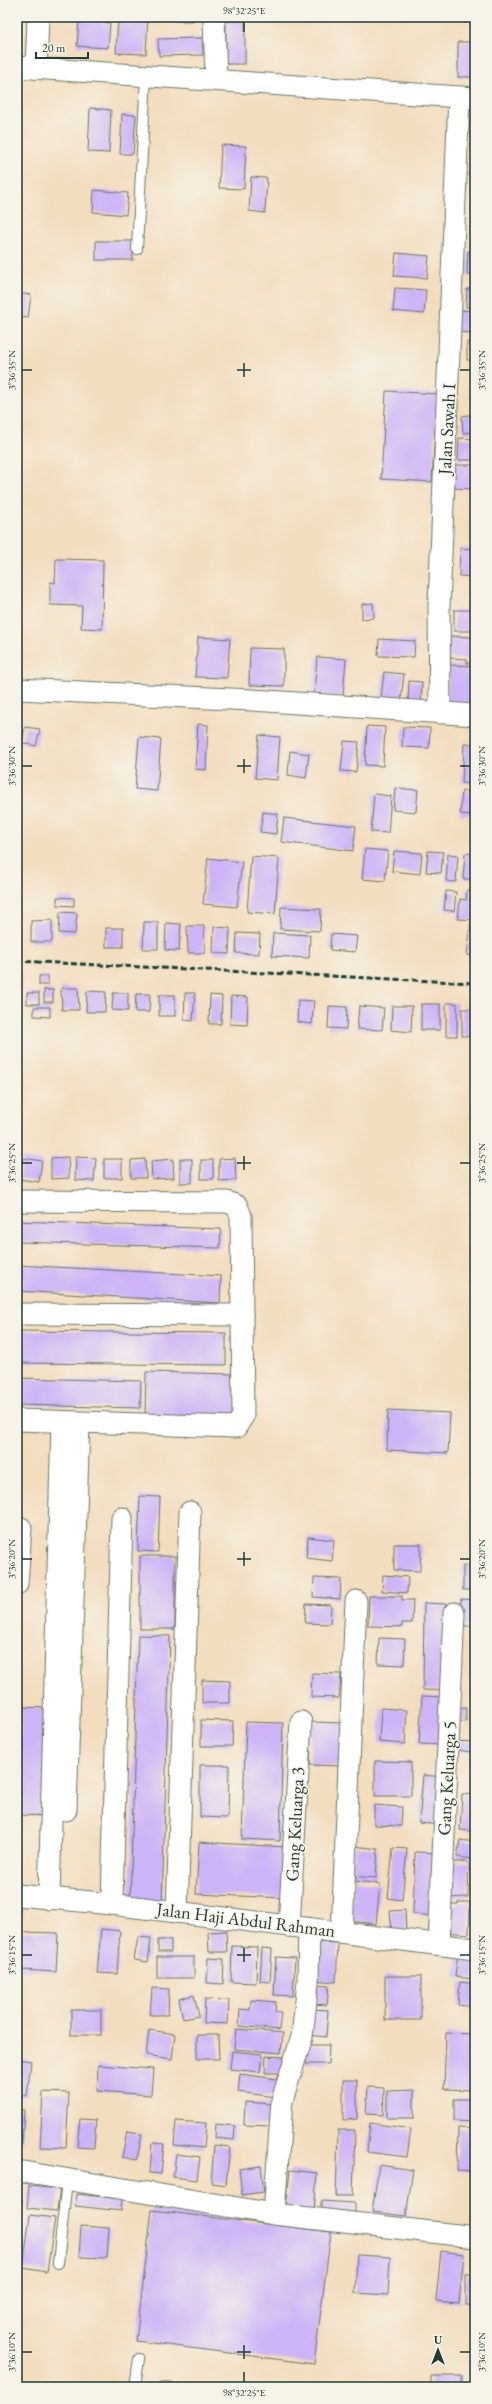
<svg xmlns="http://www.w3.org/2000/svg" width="492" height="2404" viewBox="0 0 492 2404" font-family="'EB Garamond',serif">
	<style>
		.building { fill: #cdb4f7 }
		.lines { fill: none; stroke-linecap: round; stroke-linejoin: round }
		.lane-casing { stroke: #697565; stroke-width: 12 }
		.street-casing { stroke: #697565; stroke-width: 23 }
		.lane { stroke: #fff; stroke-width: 10 }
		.street { stroke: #fff; stroke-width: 21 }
		.rail { stroke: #1f3d34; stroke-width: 3; stroke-dasharray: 6 3; stroke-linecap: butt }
		.ticks { fill: none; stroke: #1f3d34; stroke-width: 1.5 }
		.labels { text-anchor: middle; stroke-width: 3; stroke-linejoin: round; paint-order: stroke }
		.street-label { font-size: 18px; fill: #1f3d34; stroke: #f7f3e8 }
		.neatline { fill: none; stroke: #1f3d34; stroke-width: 1.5 }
		.ticks-label { font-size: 10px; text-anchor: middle; fill: #1f3d34 }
	</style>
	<rect width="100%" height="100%" fill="#f7f3e8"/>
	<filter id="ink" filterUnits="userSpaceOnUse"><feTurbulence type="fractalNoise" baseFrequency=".025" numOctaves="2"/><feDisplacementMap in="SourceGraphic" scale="8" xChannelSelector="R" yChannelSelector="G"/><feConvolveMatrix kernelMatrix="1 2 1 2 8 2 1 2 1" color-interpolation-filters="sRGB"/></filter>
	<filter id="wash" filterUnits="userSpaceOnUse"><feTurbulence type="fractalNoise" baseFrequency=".012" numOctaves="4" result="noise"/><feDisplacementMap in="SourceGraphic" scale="16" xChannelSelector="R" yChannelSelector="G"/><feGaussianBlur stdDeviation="0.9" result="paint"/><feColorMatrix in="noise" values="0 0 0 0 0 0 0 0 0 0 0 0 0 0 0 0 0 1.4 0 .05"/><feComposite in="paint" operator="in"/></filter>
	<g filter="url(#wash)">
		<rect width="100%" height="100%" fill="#f3ddbf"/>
		<g id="blocks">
			<g class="building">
				<path d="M118,17H148L146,54L116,53Z"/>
				<rect x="175" y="17" width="18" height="4"/>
				<path d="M79,20L110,23L108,48L77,46Z"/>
				<rect x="226" y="21" width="19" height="43"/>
				<path d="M202,38L203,55L159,56L158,39Z"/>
				<rect x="458" y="42" width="17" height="35"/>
				<path d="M90,108L111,110L109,153L88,152Z"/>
				<path d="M122,114L136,115L133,154H120Z"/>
				<path d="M221,145L246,146L244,189L219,188Z"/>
				<path d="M251,177L267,178L265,213L249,211Z"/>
				<path d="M94,190L128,193L126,215L93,212Z"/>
				<rect x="96" y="241" width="37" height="19"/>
				<path d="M468,251H475V276L467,275Z"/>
				<path d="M396,253L429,256L427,278L394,276Z"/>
				<path d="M395,288L426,290L424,314L393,311Z"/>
				<path d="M467,289H475V307H466Z"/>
				<path d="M17,293L31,295L28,318L17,317Z"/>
				<path d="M457,310L475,311V333L456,332Z"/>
				<rect x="467" y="342" width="8" height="18"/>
				<path d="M386,391L437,394L432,482L381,479Z"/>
				<path d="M475,414V432L463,433L462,416Z"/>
				<path d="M459,438L475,439V460H458Z"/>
				<path d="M447,465H475V489L452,488Z"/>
				<path d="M460,548L475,549V577L459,576Z"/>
				<path d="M56,559L103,560L102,629L81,628L82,606L50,605V582L55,583Z"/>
				<path d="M373,603L374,618L362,619V604Z"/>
				<rect x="454" y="610" width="21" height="21"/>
				<path d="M448,636L475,637V663H467V659L447,658Z"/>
				<path d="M198,637L230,639L227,678L195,677Z"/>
				<path d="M379,639L415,641L414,657L378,656Z"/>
				<path d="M250,648L284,649V686L249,685Z"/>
				<path d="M317,657L346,659L343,696L314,694Z"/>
				<path d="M449,665L475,666V706L447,705Z"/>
				<path d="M384,672L404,674L401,701L381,699Z"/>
				<path d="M409,681L422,682L421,704L408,703Z"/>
				<path d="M198,724L208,725L206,770L195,769Z"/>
				<path d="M367,726L385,727L383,766L365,765Z"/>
				<path d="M25,727L40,729L36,746L22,743Z"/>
				<path d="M403,727L430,728L429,748L402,747Z"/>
				<path d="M259,735L280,737L277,780L255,778Z"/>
				<path d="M139,737L161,739L157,791L135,789Z"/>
				<path d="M344,741L359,742L356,772L341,771Z"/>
				<path d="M464,744H475V784L462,783Z"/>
				<path d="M290,751L309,754L306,778L288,775Z"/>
				<path d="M395,788L418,790L416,812L393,810Z"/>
				<path d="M462,791L475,792V815L460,814Z"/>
				<path d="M374,794L391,796L388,833L371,832Z"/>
				<path d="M263,812L278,814L276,834L260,832Z"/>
				<path d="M284,818L356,826L353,851L281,842Z"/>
				<path d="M365,849L388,851L385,881L362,879Z"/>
				<path d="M394,851L422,853L420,874L392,871Z"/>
				<path d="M428,851L443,852L441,873L426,872Z"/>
				<path d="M465,853L475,854L473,879H463Z"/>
				<path d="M448,854L458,855L456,882L446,881Z"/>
				<path d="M251,856L279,858L275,914L247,912Z"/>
				<path d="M208,858L242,862L237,907L203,904Z"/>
				<path d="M467,890L475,891V920L458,919L460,899L466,900Z"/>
				<path d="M446,891L456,892L454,911L444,910Z"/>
				<path d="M57,897L74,898V906L57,905Z"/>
				<path d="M281,907L321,909L320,931L280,929Z"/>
				<path d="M60,912L77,913L75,934L59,933Z"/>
				<path d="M52,920V942H31V921Z"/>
				<path d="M144,922H158V949H143Z"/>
				<path d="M166,923L181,924L179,951L165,950Z"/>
				<path d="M471,923H475V956L467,955Z"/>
				<path d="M187,926H204L205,953H188Z"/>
				<path d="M214,927L230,928L229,954L213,953Z"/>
				<rect x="106" y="928" width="17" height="19"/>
				<path d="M237,933L260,934L259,954L236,953Z"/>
				<path d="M273,933L310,935L309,958L272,956Z"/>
				<path d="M331,934L357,936L355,952L330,950Z"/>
				<path d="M17,973H21L20,1004H17Z"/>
				<rect x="39" y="976" width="9" height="9"/>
				<path d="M61,988H78L79,1010H62Z"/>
				<rect x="44" y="990" width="9" height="12"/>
				<path d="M87,991L106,992L105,1012H86Z"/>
				<rect x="27" y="993" width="12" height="11"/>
				<path d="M113,993H128V1011L112,1010Z"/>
				<path d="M185,993H195L193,1021L184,1020Z"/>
				<path d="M136,994H150L149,1012H135Z"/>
				<rect x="159" y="995" width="16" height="21"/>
				<path d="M210,995L222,996L221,1024H209Z"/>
				<path d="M231,996L248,997L247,1025L230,1024Z"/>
				<path d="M298,1000L314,1001L312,1024L297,1022Z"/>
				<rect x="446" y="1003" width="11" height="33"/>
				<rect x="421" y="1004" width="19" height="26"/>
				<path d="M329,1006L347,1007L346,1029L328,1028Z"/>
				<path d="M359,1006L384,1008L382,1030L357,1029Z"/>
				<path d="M392,1006H412L411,1032L391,1030Z"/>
				<path d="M34,1007H50V1017L34,1016Z"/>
				<rect x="462" y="1009" width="11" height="27"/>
				<path d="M68,1157L69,1178L51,1179V1158Z"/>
				<path d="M76,1157L96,1158L94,1181L75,1180Z"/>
				<path d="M23,1158L42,1161L39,1182L19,1179Z"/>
				<path d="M235,1158L236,1180L219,1181V1159Z"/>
				<rect x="104" y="1159" width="18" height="19"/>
				<path d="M145,1159L146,1178H131V1160Z"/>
				<path d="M173,1159L174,1178L152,1179L151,1161Z"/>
				<rect x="180" y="1159" width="12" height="24"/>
				<rect x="201" y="1160" width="12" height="19"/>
				<path d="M17,1221L221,1229L220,1248L17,1242Z"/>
				<path d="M17,1265L221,1276L220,1303L17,1291Z"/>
				<path d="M17,1331L226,1333V1365L17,1363Z"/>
				<path d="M146,1372L237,1374L236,1419L145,1417Z"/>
				<path d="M17,1378L141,1381L140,1408L17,1405Z"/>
				<path d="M388,1410L450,1413L448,1453L387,1450Z"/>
				<path d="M140,1496L160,1497L158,1552L138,1551Z"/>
				<path d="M308,1537L334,1540L332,1561L306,1558Z"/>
				<path d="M394,1544H421L420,1571L394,1570Z"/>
				<rect x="140" y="1556" width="35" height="73"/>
				<rect x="463" y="1566" width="12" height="24"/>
				<path d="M383,1575L408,1577L407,1593L382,1591Z"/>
				<path d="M314,1578L341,1579L340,1599L313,1597Z"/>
				<path d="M369,1596H402V1600H413L412,1623H402V1627L368,1626Z"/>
				<path d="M461,1599L475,1600V1626H460Z"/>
				<path d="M424,1603L446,1604L444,1691L423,1690Z"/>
				<path d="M306,1604L331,1605L330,1624L305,1623Z"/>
				<path d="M138,1635L170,1636L162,1906L130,1904Z"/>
				<path d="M379,1638L405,1639L404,1665L378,1664Z"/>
				<path d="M312,1673L341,1674L339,1698L311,1697Z"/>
				<path d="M202,1680L230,1681V1703H202Z"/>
				<path d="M422,1696L446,1697L443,1745L419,1744Z"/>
				<path d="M21,1707L52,1708L49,1816L17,1815Z"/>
				<path d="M381,1708L407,1710L405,1744L379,1742Z"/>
				<path d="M454,1708H466V1722L454,1721Z"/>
				<path d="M201,1720L233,1721L232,1746H201Z"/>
				<path d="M246,1722L283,1723L280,1841L242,1839Z"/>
				<path d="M311,1722L344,1723L343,1766L310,1765Z"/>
				<path d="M454,1741L474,1742L473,1752L454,1750Z"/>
				<path d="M375,1761L411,1762V1796H375Z"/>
				<path d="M200,1765H229L228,1818L200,1817Z"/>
				<path d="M423,1775L444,1777L441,1825L419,1823Z"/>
				<path d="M462,1794L475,1795L473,1831L460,1830Z"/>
				<path d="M374,1805L402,1807L401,1826L374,1825Z"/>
				<path d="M460,1840L475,1842L473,1859L457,1857Z"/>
				<path d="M199,1842L286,1847L283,1898L196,1894Z"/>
				<path d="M354,1846L378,1849L376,1878L351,1876Z"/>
				<path d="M393,1848L407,1849L402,1900L388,1898Z"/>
				<path d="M415,1852L439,1853L436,1916L413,1914Z"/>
				<path d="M446,1862H467L469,1864L468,1897L446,1898Z"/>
				<path d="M355,1881L380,1884L376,1924L350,1921Z"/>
				<path d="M458,1902H470L469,1934L445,1932L446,1904H458Z"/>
				<path d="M17,1908H20L18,1933H17Z"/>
				<path d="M405,1910L406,1931L392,1932L390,1911Z"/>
				<path d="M101,1929L120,1931L117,1974L97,1973Z"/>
				<path d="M226,1931L227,1952H209L208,1932Z"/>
				<path d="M22,1932L58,1933L56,1972L21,1970Z"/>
				<path d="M138,1937L151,1938L148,1962L134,1960Z"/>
				<rect x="158" y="1940" width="13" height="12"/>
				<path d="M315,1942L338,1943L336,1982L313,1980Z"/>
				<path d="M232,1946L257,1947L256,1983L231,1982Z"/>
				<path d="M262,1948L272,1949L270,1982L260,1981Z"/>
				<path d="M458,1953L475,1955V1979L455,1977Z"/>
				<rect x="157" y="1957" width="37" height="21"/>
				<path d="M276,1957L295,1958L293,1996L274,1995Z"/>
				<path d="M208,1958L224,1959L223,1984L207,1983Z"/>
				<rect x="385" y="1976" width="36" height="44"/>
				<path d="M460,1982L475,1984V2007L458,2005Z"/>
				<path d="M314,1985L329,1986L327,2005L312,2004Z"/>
				<path d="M152,1988L169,1989L168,2015H150Z"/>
				<path d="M194,1995L199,2016L183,2019L179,1999Z"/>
				<path d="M205,1999L229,2000L228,2024L204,2023Z"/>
				<path d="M251,2000L276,2002L275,2012H281L279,2030L239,2026L240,2009L250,2010Z"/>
				<path d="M312,2009L328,2010L326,2037L309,2035Z"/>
				<rect x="71" y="2010" width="30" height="25"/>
				<path d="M236,2029L283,2033L281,2053L234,2049Z"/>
				<path d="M149,2030L175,2034L172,2059L146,2055Z"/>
				<path d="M446,2033L475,2034V2090L444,2089Z"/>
				<path d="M197,2035H218L219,2059H197Z"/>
				<path d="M306,2045H329L328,2064H306Z"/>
				<path d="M232,2051L262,2054L260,2072L230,2069Z"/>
				<path d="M266,2056L284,2057L283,2073H265Z"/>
				<path d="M17,2059L31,2061L27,2096L17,2095Z"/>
				<path d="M98,2065L153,2069L151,2095L97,2091Z"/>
				<path d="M240,2074L277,2079L275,2097L238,2092Z"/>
				<path d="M343,2080H357V2119L343,2120Z"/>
				<path d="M368,2087L384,2088L383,2115L366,2114Z"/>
				<path d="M414,2090V2118H387V2091Z"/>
				<path d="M43,2092L69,2093L66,2148L40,2147Z"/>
				<path d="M454,2099H475V2122L454,2121Z"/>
				<path d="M245,2102L271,2104L270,2126L244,2125Z"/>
				<path d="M17,2110H24L22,2144L17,2143Z"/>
				<path d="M80,2119L96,2120L94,2148L77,2147Z"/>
				<path d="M176,2121L206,2123L204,2148L174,2145Z"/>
				<path d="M370,2123L411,2129L407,2157L367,2152Z"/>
				<path d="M216,2124L235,2126L234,2140L215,2138Z"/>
				<path d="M458,2128L475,2129V2172L457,2171Z"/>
				<path d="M338,2130H355L353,2196H336Z"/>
				<path d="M127,2132L142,2134L137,2160L122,2157Z"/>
				<path d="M152,2143L164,2144L161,2174L150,2173Z"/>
				<path d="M214,2145L230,2147L226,2185L211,2183Z"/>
				<path d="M176,2154L200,2157L197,2180L173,2177Z"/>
				<path d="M379,2165L413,2170L406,2216L372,2212Z"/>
				<path d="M261,2166L264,2192L242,2195L239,2169Z"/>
				<path d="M290,2170L317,2173L314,2213L286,2210Z"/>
				<path d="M29,2186L60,2189L57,2211L27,2208Z"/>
				<path d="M77,2194L122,2199L121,2211L75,2206Z"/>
				<path d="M17,2198L22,2199L20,2231L17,2230Z"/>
				<path d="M321,2201L355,2203V2214L321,2212Z"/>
				<path d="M152,2210L331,2232L314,2364L136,2341Z"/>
				<path d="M30,2215L55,2218L47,2272L23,2268Z"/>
				<path d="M81,2226L109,2228L107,2258L79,2257Z"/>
				<path d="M441,2251L464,2254L459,2303L436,2301Z"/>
				<path d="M357,2255L390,2257L388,2295L355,2293Z"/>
				<rect x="466" y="2274" width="9" height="31"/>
				<rect x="431" y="2376" width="31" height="11"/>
				<path d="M160,2382L195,2386L194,2387H159Z"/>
			</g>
		</g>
	</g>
	<g filter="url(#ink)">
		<use href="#blocks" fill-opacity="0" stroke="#697565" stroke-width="1"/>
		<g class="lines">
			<defs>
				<g id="lane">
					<path d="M137,249L146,76"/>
					<path d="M58,2263L67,2180"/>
					<path d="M135,2387L139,2359"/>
				</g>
				<g id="street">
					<path d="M214,17L216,80"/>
					<path d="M17,67L475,98"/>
					<path d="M36,68L38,17"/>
					<path d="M17,689L252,700L475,715"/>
					<path d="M440,713L439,607L459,97"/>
					<path d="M17,1201L227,1202L237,1206L241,1216L243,1416L236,1427L17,1420"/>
					<path d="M17,1314L242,1315"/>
					<path d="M17,1584L21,1528"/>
					<path d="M66,1810L79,1423"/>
					<path d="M17,1895L112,1904L475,1949"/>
					<path d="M49,1899L62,1422"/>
					<path d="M112,1904L122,1518"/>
					<path d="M177,1912L190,1512"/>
					<path d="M289,1926L301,1722"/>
					<path d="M342,1932L356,1601"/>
					<path d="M439,1944L454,1613"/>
					<path d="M17,2171L274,2214L475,2237"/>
					<path d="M274,2214L282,2100L302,2037L308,1982L309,1929"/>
				</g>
			</defs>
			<use href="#lane" class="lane-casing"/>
			<use href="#street" class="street-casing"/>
			<use href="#lane" class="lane"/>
			<use href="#street" class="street"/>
			<path class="rail" d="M17,961L475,983"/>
		</g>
	</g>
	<path class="ticks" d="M244,22V32M244,363V377M22,370H32M237,370H251M460,370H470M244,759V773M22,766H32M237,766H251M460,766H470M244,1156V1170M22,1163H32M237,1163H251M460,1163H470M244,1552V1566M22,1559H32M237,1559H251M460,1559H470M244,1948V1962M22,1955H32M237,1955H251M460,1955H470M244,2345V2359M22,2352H32M237,2352H251M460,2352H470M244,2372V2382"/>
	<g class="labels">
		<g class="street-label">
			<text transform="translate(447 429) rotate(-87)" y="6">Jalan Sawah I</text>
			<text transform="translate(447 1778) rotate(-87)" y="6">Gang Keluarga 5</text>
			<text transform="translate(295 1824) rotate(-87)" y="6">Gang Keluarga 3</text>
			<text transform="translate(246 1920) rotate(7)" y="6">Jalan Haji Abdul Rahman</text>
		</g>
	</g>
	<rect width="492" height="2404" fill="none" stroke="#f7f3e8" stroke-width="44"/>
	<g transform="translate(438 2350)" stroke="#f7f3e8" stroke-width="3" paint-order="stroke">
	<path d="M0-3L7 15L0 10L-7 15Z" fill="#1f3d34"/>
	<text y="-6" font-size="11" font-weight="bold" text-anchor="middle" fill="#1f3d34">U</text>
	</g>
	<path d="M36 52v6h52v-6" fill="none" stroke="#1f3d34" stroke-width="2"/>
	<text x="42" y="52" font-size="12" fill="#1f3d34" stroke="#f7f3e8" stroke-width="3" paint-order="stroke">20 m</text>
	<rect x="22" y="22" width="448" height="2360" class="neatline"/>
	<g class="ticks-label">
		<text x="244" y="14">98°32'25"E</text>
		<text transform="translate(11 370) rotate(-90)" y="4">3°36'35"N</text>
		<text transform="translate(481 370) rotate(-90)" y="4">3°36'35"N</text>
		<text transform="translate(11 766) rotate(-90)" y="4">3°36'30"N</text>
		<text transform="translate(481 766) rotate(-90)" y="4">3°36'30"N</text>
		<text transform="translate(11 1163) rotate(-90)" y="4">3°36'25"N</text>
		<text transform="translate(481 1163) rotate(-90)" y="4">3°36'25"N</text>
		<text transform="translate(11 1559) rotate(-90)" y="4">3°36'20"N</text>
		<text transform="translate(481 1559) rotate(-90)" y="4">3°36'20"N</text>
		<text transform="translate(11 1955) rotate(-90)" y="4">3°36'15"N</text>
		<text transform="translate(481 1955) rotate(-90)" y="4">3°36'15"N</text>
		<text transform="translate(11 2352) rotate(-90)" y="4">3°36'10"N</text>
		<text transform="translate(481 2352) rotate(-90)" y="4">3°36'10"N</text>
		<text x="244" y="2396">98°32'25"E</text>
	</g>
</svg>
